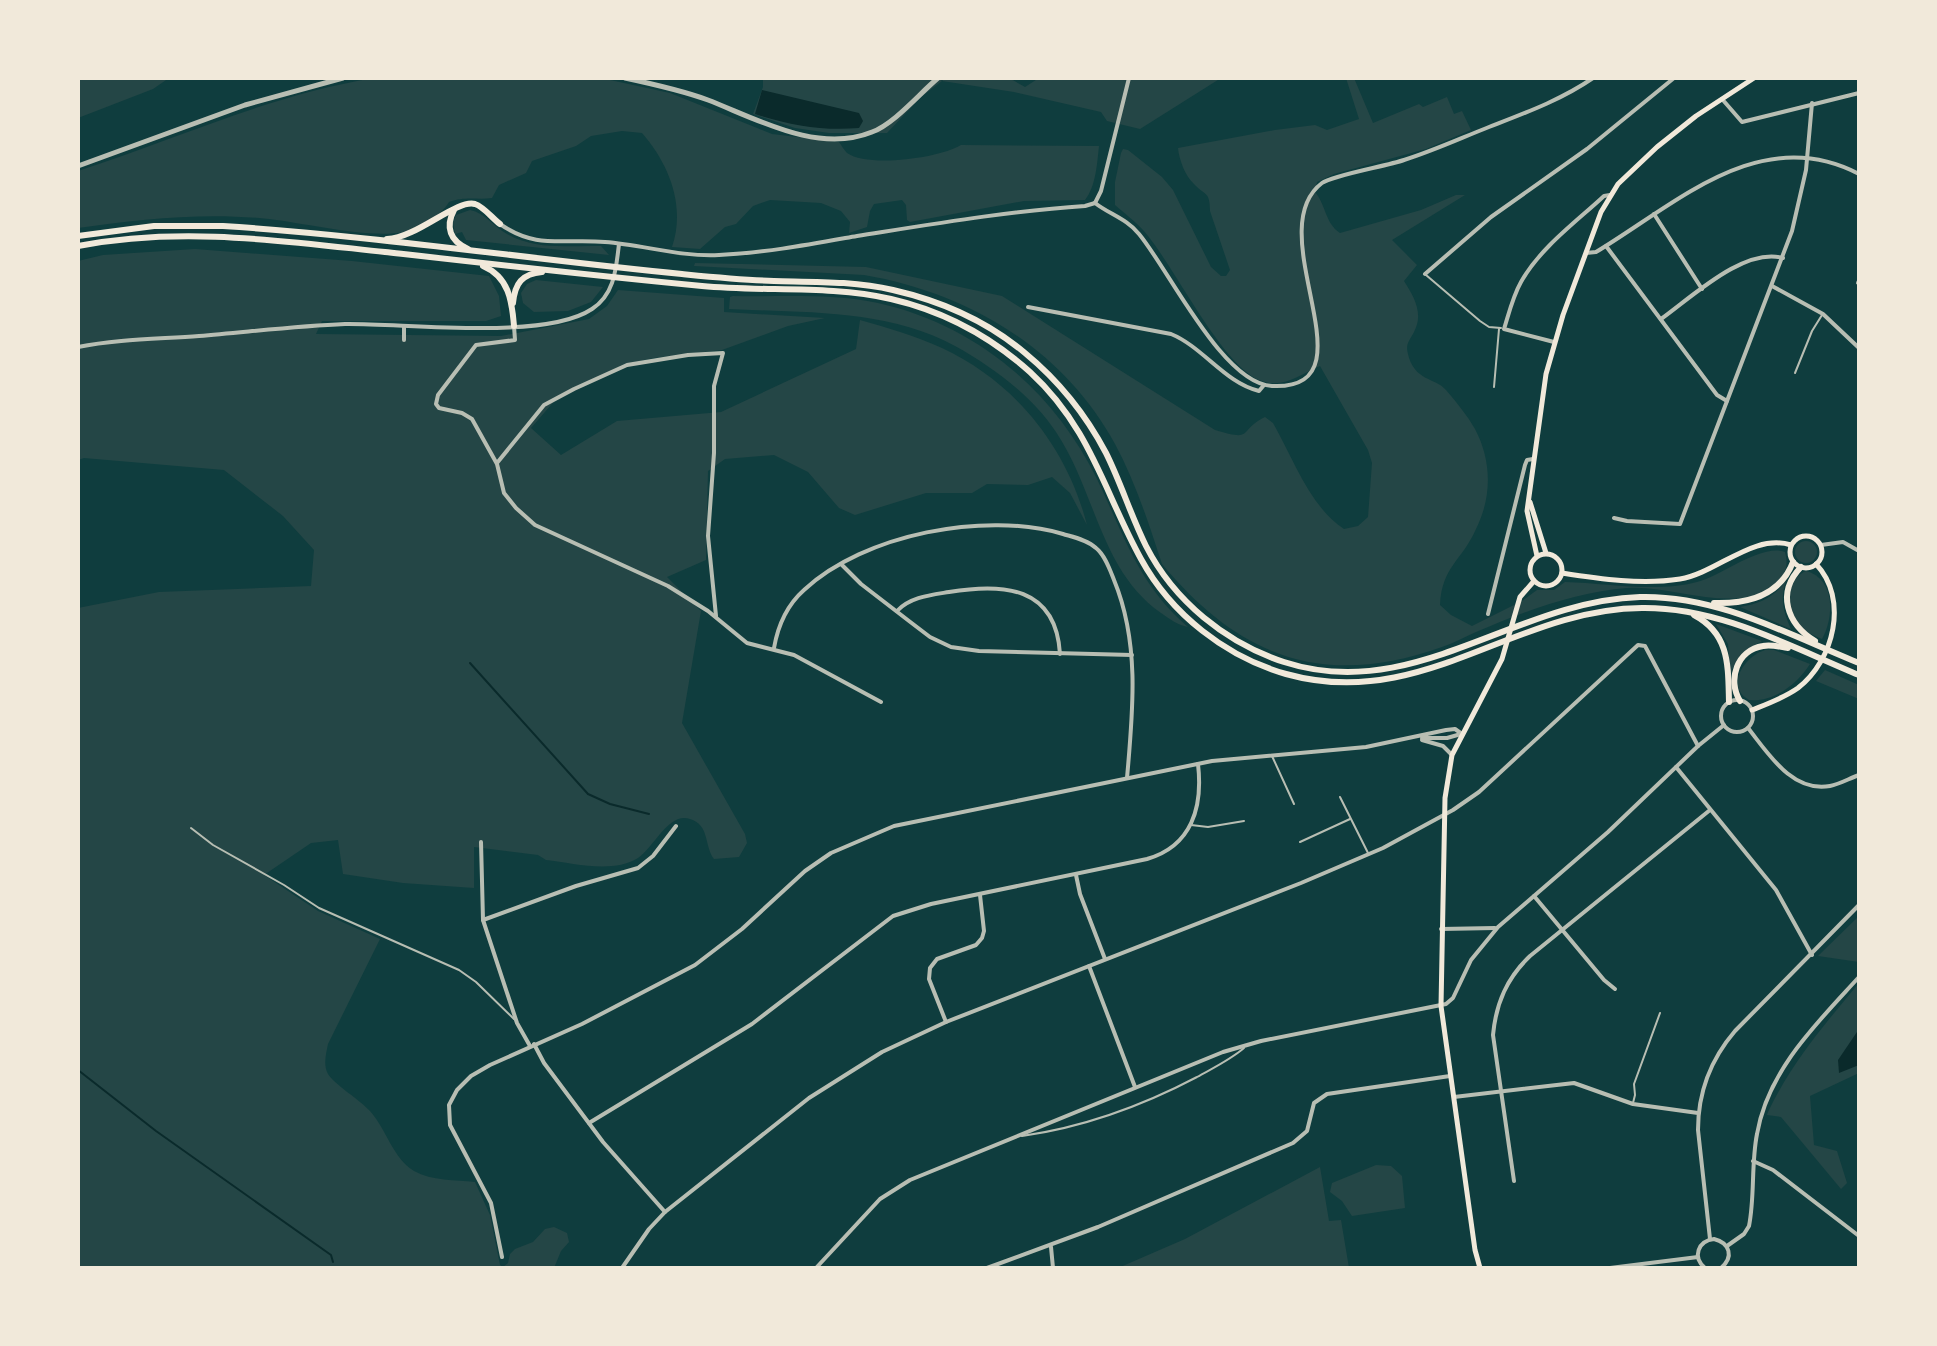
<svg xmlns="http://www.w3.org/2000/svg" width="1937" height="1346" viewBox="0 0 1937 1346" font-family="Signika,sans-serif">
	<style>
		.green { fill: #244646 }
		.water { fill: #0a2a2b }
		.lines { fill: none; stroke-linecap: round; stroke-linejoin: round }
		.stream { stroke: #0a2a2b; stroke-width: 2 }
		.service { stroke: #b8beb3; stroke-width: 2 }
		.minor { stroke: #b8beb3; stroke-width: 4 }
		.tertiary { stroke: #b8beb3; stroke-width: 5 }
		.secondary { stroke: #f1e9da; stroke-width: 5 }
		.trunk { stroke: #f1e9da; stroke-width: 6 }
	</style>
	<rect width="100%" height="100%" fill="#0f3d3e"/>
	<g class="green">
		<path d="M78,78H169L153,89L78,118Z"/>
		<path d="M375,78H601L670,93L772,134L839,142C842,146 844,150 847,153C868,168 940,158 961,145L1099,146C1097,164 1096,186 1085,200L1024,201L910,222L907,220L906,205L902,200L874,204L870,211L867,227L849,233L850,222L841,211L821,203L770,200L753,206L736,224L725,227L700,249L672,247C686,206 669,164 642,133L622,131L591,136L576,146L532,161L526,173L499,185L492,198C476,200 465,196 449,202C441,216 419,228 403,232C371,239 304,223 269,219C206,212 140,219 78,228V171C177,139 272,94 375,78Z"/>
		<path d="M763,78H939L942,81L945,78H1009L1025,87L1039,78H1221L1140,129L1107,121L1101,112L1014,92L942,81L921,97L887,133H829L795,128L753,114L763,87Z"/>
		<path d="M1346,78H1354L1373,123L1419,104L1423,107L1447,97L1454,114L1462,111L1471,130L1426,149L1334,174L1317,182L1315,192C1326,205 1325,223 1340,233L1421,210L1456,195H1465L1392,240L1417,265L1404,281C1414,297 1424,313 1414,332C1410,340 1405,344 1408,354C1414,381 1436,378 1446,390C1457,403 1467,415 1475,429C1492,461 1492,497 1476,529C1462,561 1442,566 1440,605L1451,615L1472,626L1522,601L1537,590H1554L1565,582C1607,583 1656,593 1697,582C1721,576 1762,543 1785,552C1788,564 1787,571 1779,580C1742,619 1675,584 1627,588C1576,592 1522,612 1476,632C1464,637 1454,643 1442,647C1325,689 1240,658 1162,564C1149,524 1135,481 1115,444C1063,349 969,293 864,275L694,266L695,263L866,267L1002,296L1215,430C1255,442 1237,431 1265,417L1273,423C1293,458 1310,507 1344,529L1358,526L1368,517L1372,463L1368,450L1320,366C1301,374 1283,389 1262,381C1223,369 1173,263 1143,230C1135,221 1124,213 1115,205V182L1121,153L1123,149L1128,150L1162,177L1173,190L1211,267L1221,276H1226L1230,270L1210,211C1210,191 1205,196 1194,184C1185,176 1179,159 1178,148L1275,130L1315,125L1327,130L1359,119Z"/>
		<path d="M470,210C485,213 494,227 507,234C537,251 568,245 601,246L609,255L466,240L462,232L455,234L453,222L456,215Z"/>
		<path d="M195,249L352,261L489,276L499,296L501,316L486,321H322L316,334L501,336L589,319L607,306L618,290L724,298V312L825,318L788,326L722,350L654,358L624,364L557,398L531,428L561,455L617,421L721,412L856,349L860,320C888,328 916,336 942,348C1015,382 1067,447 1087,525L1070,493L1052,477L1028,485L987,484L972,493H926L855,515L839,508L808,472L774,455L725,459L708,471L706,560L667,577L701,611L682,723L745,834L747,843L739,857L714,859C704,846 710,825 690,819C668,812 654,848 638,858C612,874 574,863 546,860L538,855L474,847V888L403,883L343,874L338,840L311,843L264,875L318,911L380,939L328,1044C326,1054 323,1065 328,1074C334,1084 360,1100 370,1111C387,1130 392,1157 414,1171C432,1181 455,1180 475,1182L490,1215L500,1265L503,1267L508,1263L510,1254L515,1249L533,1242L545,1229L554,1227L567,1233L569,1242L561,1251L554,1268H78V608L159,592L311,586L314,550L283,516L224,470L84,458L78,460V261L103,255Z"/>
		<path d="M536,280L603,287L591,302L568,311L534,312L523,303L521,293L527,284Z"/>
		<path d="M733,296C780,297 832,293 878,303C976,325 1053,390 1097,479C1124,535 1138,584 1188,627C1177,625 1170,619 1161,613C1100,570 1096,492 1056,432C1032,396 993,367 955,346C886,309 806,313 729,309L730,297Z"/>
		<circle cx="1806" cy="552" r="11"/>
		<path d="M1806,571C1836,579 1834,618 1822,639C1812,635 1802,630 1796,621C1786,604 1788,578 1806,571Z"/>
		<path d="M1786,581C1780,599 1783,611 1791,629L1740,607C1760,604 1774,597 1786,581Z"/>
		<path d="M1716,624L1762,641C1744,650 1736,657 1730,676L1728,644Z"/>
		<path d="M1765,650H1774L1810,664C1797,684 1775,702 1749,700C1724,686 1745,656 1765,650Z"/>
		<path d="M1825,670L1859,685V699L1816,681Z"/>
		<path d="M1859,916V962L1818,956Z"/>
		<path d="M1859,983V1073L1810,1096L1814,1145L1837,1151L1847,1183L1841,1189L1781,1117L1767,1115L1768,1112C1792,1062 1824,1025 1859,983Z"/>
		<path d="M1376,1165L1391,1166L1402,1176L1405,1208L1352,1216L1342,1201L1330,1192L1332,1183Z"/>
		<path d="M1320,1167L1329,1221L1341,1220L1349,1268H1118L1185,1239Z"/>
	</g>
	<g class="water">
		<path d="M762,90L859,113L863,121L859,128C821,131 790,125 755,114Z"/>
		<path d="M1859,1029V1065L1839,1073L1838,1060Z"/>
	</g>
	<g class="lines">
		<g class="stream">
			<path d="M470,663L588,794L610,804L649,814"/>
			<path d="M78,1070L156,1131L331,1255L333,1262"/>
		</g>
		<g class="service">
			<path d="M1426,275L1480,321L1489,327L1501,328"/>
			<path d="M1795,373L1812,331L1822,315"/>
			<path d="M1494,387L1499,329"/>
			<path d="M1272,756L1294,804"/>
			<path d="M1340,797L1368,853"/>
			<path d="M1191,825L1208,827L1244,821"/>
			<path d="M191,828L213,845L284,885L319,908L459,970L476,982L514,1019"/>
			<path d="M1300,842L1350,819"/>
			<path d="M1633,1103L1635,1095L1634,1084L1660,1013"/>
			<path d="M1022,1136C1085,1127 1140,1107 1197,1077C1213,1068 1230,1060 1244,1048"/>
		</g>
		<g class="minor">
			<path d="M1722,99L1742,122L1859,93"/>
			<path d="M1095,203C1109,214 1127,219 1139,234C1169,270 1223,384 1272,386C1378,391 1257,232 1322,183C1333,175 1387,166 1404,160C1433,151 1461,138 1489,127C1525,113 1561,100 1593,78"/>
			<path d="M1095,203L1101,191L1129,78"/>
			<path d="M1654,214L1702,289"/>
			<path d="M500,224C537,250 564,238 605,242C644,245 680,257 719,255C765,253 812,244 857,236C933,224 1009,211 1085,206L1095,203"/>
			<path d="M1606,246L1717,395L1727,401"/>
			<path d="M1586,253L1596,252C1676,204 1760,122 1859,174"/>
			<path d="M1425,274L1491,217L1587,149L1674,78"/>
			<path d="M1858,283L1859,281"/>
			<path d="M1772,286L1823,314L1859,348"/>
			<path d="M1028,307L1171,334C1203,347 1225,383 1259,391L1264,385"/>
			<path d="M1661,319C1692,297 1744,247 1783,258"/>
			<path d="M404,326V340"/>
			<path d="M514,326L515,340L476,345L438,395L436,404L439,408L462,413L472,419L497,464L504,493L516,508L535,525L668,586L708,611L747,643L794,655L881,702"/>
			<path d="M1554,342L1504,329C1509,313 1513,296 1521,282C1540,248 1576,222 1604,196L1610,195"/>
			<path d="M78,347C117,339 160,339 199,336C248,332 296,326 345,324C405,323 544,341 592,309C615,294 616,268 619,244"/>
			<path d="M497,463L544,405L574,389L627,365L688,355L723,353L714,386V453L708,536L716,616"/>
			<path d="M1614,518L1627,521L1680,524L1792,231L1806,170L1812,103"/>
			<path d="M1821,545L1843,542L1859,551"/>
			<path d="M841,564L861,584L909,621L930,637L951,647L979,651L1132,655"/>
			<path d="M897,611C910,597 931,595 949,592C1003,583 1056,586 1060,654"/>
			<path d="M1488,614L1525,465L1527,460L1533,459"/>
			<path d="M774,648C778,625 786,606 804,590C864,534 985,511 1063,534C1073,537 1088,540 1096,548C1105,555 1110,570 1114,580C1140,643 1133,711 1127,778"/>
			<circle cx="1737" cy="716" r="16"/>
			<path d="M1748,728C1768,753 1792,793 1830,786C1840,784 1850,778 1859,775"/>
			<path d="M1422,738H1447L1461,734"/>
			<path d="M1422,740L1443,746L1452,755"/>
			<path d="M1676,767L1776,890L1812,955"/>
			<path d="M481,842L483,920L517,1023L530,1046"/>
			<path d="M1076,875L1080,894L1105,959"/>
			<path d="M1534,896L1604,980L1615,989"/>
			<path d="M483,920L576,886L638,868L653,856L676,826"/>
			<path d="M1441,929L1495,928"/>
			<path d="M1089,966L1135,1087"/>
			<path d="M946,1022L929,979L930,968L937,959L976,945L982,938L984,931L980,895"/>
			<path d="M534,1044L544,1063L603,1142L665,1212"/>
			<path d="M1454,1097L1574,1083L1633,1104L1698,1113"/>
			<path d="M589,1123L752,1024L893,916L931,904L1147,859C1192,846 1203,807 1198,764"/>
			<path d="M1753,1161L1773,1170L1859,1236"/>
			<path d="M1514,1181L1493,1035C1496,1003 1507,978 1530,956L1710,810"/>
			<path d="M1710,1239L1698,1130C1698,1092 1711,1059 1735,1031L1859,905"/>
			<path d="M1727,1246L1744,1234L1749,1226C1755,1196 1751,1164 1757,1134C1768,1070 1817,1023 1859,977"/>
			<path d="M1051,1247L1053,1268"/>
			<path d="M502,1257L491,1203L450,1125L449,1105L457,1090L471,1076L490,1065L582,1024L695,965L742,929L805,871L831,853L894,826L1090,786L1212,761L1366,747L1446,730L1455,729L1462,734"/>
			<path d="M622,1268L649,1229L665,1212L809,1098L882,1052L946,1022L1301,883L1383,848L1453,810L1479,792L1638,645L1645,646L1698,746"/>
			<path d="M816,1268L880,1199L910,1180L1223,1052L1261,1041L1446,1004L1453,998L1471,960L1498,927L1608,832L1698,746L1724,725"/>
			<path d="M987,1268L1098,1227L1293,1143L1307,1131L1314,1103L1327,1094L1450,1076"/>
			<path d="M1610,1268L1698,1257"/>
			<path d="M1705,1268C1692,1257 1698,1241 1714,1239C1730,1243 1734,1257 1721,1268"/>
		</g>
		<g class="tertiary">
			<path d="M625,78C653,84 681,90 708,100C757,119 818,154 872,132C894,124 919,94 938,78"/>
			<path d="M78,166L245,105L343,78"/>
		</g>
		<g class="secondary">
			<path d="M1530,502L1546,553"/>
			<circle cx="1806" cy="552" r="16"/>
			<circle cx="1546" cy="570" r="16"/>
			<path d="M1537,556L1527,511L1546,374L1563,315L1601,212L1618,184L1657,147L1696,116L1754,78"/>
			<path d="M1562,573C1600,579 1642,585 1680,579C1717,573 1753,533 1791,545"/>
			<path d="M1752,710C1767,704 1784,698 1798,688C1834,660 1849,599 1816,564"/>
			<path d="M1480,1268L1475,1250L1441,1006L1445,798L1452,755L1502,659L1520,597L1534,581"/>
		</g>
		<g class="trunk">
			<path d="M454,210C445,227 450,241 468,249"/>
			<path d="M78,236L154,226H223C376,236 529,259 682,274C713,277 743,280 774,281C814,282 854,281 893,290C941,301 988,322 1025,353C1059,381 1086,415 1106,453C1121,483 1131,516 1146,546C1174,601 1226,643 1284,662C1413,704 1514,601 1640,597C1718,595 1789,635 1859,663"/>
			<path d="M387,239C417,238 456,199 475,204C484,207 492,218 500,224"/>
			<path d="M78,246C181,226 282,241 385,252C491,264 596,276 702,286C765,292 830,285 891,299C943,311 991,337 1030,372C1091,428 1104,492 1141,559C1171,614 1226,657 1286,674C1422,712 1513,609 1642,608C1719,607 1789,646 1859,675"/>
			<path d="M483,266C509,277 512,301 514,326"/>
			<path d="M513,303C515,283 522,274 542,272"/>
			<path d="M1801,567C1776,593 1787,624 1815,641"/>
			<path d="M1714,603C1748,604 1780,596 1793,562"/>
			<path d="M1694,615C1730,634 1728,666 1729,702"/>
			<path d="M1740,701C1727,680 1737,650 1763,646C1771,644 1780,647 1788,648"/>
		</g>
	</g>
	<rect width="1937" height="1346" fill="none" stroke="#f1e9da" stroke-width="160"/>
</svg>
